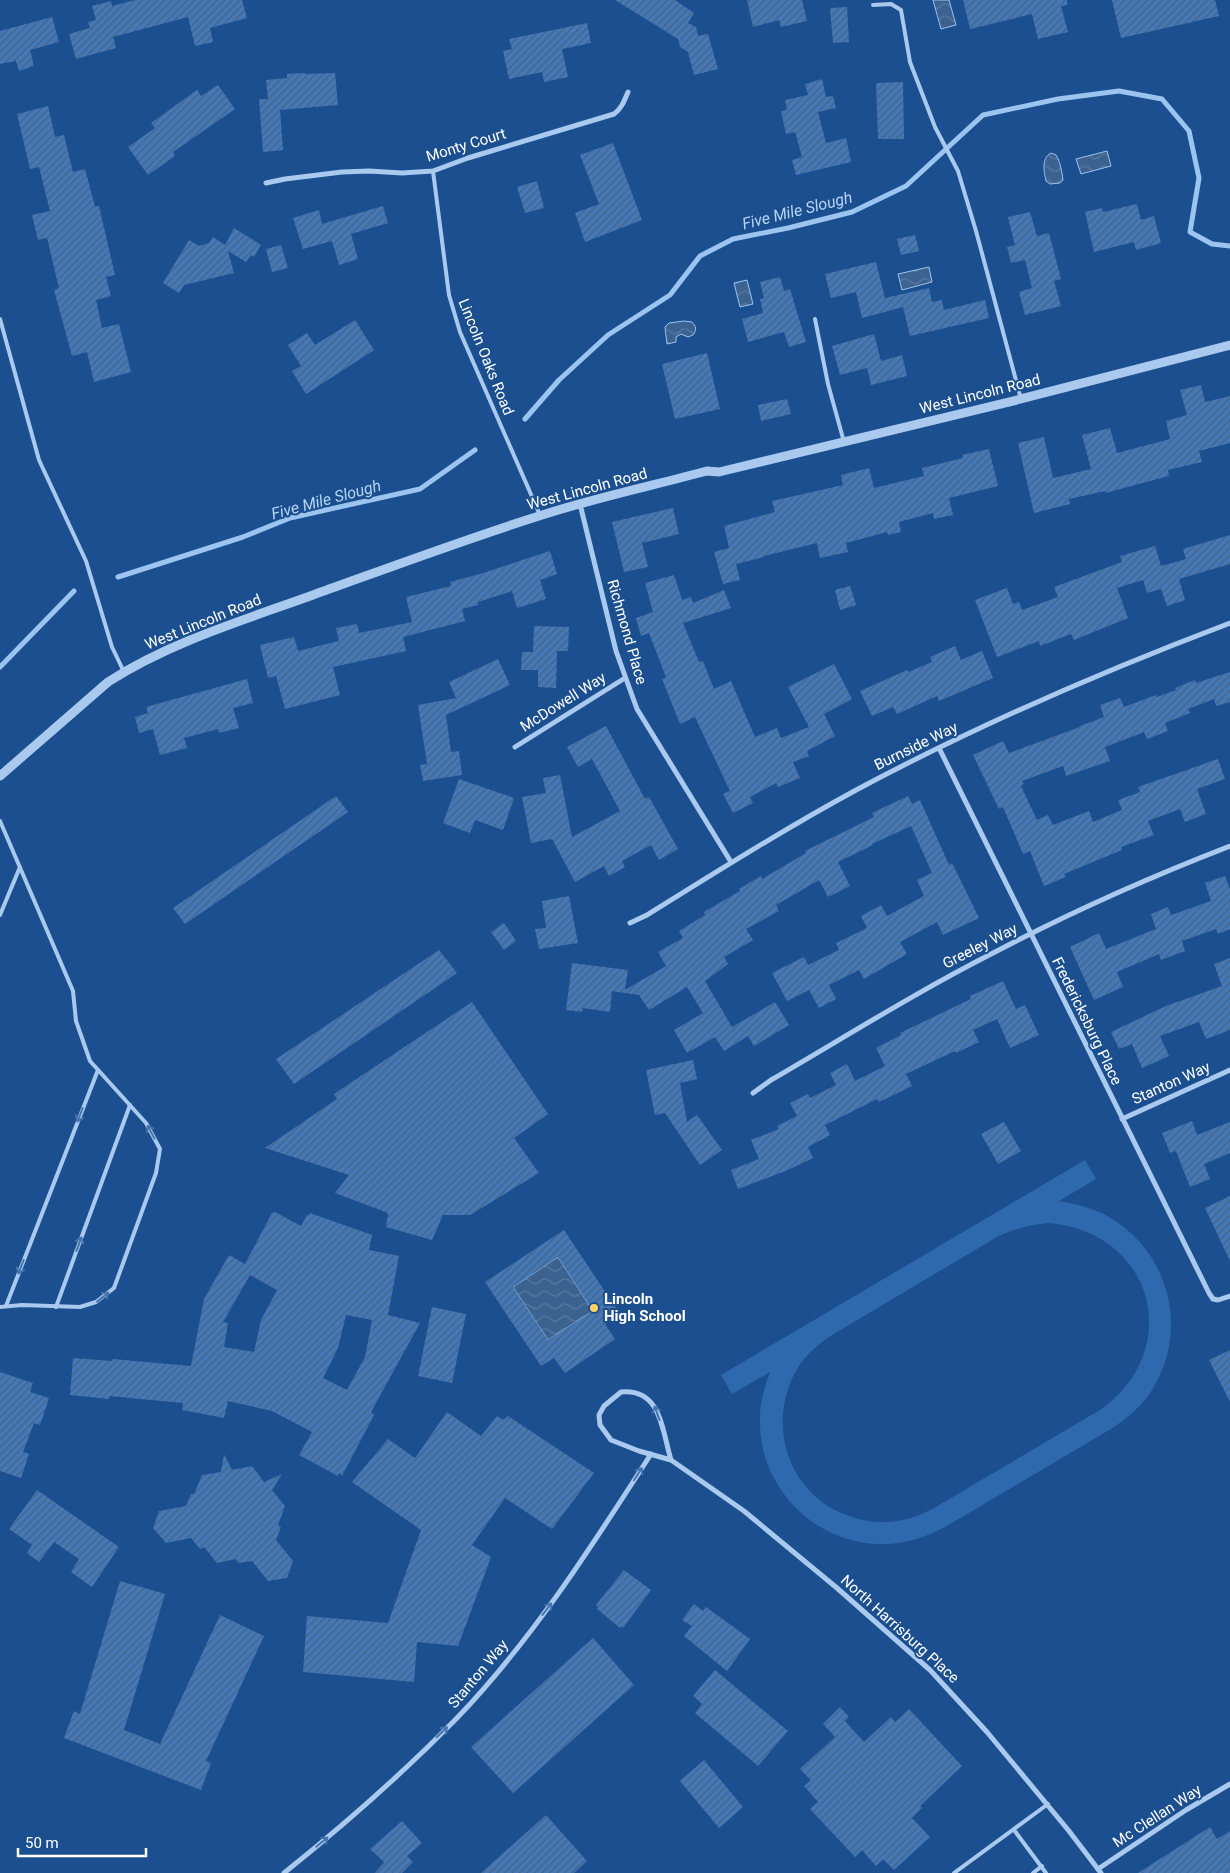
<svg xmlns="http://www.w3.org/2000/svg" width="1230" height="1873" viewBox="0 0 1230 1873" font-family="Roboto,sans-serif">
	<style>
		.green { fill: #2e69ad; fill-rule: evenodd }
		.water { fill: url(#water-waves); stroke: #9cc4f0 }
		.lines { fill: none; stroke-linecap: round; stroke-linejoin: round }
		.stream { stroke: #9cc4f0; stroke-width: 5 }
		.building { fill: url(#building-hatch); fill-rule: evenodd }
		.service { stroke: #a9c9ee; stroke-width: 4 }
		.minor { stroke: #a9c9ee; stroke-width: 5 }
		.tertiary { stroke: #a9c9ee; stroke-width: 9 }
		.oneway { stroke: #4674ac }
		.poi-dot { fill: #ffd166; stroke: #1b4f8f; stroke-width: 2 }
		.labels { text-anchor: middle; stroke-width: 4; stroke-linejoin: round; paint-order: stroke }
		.street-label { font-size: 15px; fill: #fff; stroke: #1b4f8f }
		.poi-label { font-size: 15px; font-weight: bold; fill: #fff; stroke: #1b4f8f; text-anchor: start }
		.water-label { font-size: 16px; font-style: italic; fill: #b5d3f5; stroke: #1b4f8f }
	</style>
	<defs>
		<pattern id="water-waves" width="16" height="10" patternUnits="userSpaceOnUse" patternTransform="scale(1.25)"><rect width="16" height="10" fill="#3c6290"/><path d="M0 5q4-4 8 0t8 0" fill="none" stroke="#597aa1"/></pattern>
		<pattern id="building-hatch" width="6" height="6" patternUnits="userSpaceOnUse" patternTransform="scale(1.25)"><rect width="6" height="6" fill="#4478b7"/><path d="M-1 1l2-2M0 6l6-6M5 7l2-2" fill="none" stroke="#486282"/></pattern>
	</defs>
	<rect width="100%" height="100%" fill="#1b4f8f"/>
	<path class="green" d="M1085,1160L1096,1179L1059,1201C1076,1204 1094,1208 1109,1217C1167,1250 1188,1325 1156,1383C1146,1403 1129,1417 1111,1429L945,1527C926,1537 906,1544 883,1544C817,1545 761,1490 760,1424C759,1406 764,1388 770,1372L732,1394L721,1375ZM1048,1223C1153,1231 1186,1349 1100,1410L934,1508C924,1513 914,1518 902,1520C881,1525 859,1521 839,1512C787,1488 768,1423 795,1373C803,1357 817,1345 832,1335L997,1237C1014,1229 1029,1225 1048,1223Z"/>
	<g class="water">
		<path d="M933,0H949L956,25L941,29Z"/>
		<path d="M1107,151L1111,166L1081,174L1076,159Z"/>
		<path d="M1051,153L1056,155C1060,161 1062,172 1063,180L1060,183L1050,184L1046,181C1044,172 1041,158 1051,153Z"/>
		<path d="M929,267L932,282L902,290L898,274Z"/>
		<path d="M747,280L753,304L740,307L734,283Z"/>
		<path d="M684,321L692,322C696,326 697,330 693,335L688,337L681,334L676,337V342L667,344L665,327L669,323Z"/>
		<path d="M558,1257L593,1311L548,1340L513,1287Z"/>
	</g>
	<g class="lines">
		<g class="stream">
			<path d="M525,419L559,380L608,335L670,295L700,256L733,239L788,228L852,212L906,186L983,115L1058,99L1119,91L1162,99L1189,131L1199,178L1190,232L1212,244L1230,246"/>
			<path d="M118,577L243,537L290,518L420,489L475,450"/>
			<path d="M0,667L74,591"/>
		</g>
	</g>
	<g class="building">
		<path d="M135,0H242L247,18L210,28L213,42L195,46L188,17L113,37L116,48L76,59L69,34L90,28L88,22L96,20L92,6L111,1L112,6Z"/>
		<path d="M615,0H675L694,13L688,23L696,27L698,36L708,34L718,69L694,75L688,52L680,47L678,39Z"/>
		<path d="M747,0H802L807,21L781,27L779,20L753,27Z"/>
		<path d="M963,0H1067V5L1061,6L1068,32L1038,39L1032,14L970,29Z"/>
		<path d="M1112,0H1215L1219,16L1121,38Z"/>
		<path d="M847,7L849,42L833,43L830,8Z"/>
		<path d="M52,17L59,42L30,50L34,66L19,71L16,61L0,64V31Z"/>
		<path d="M587,23L591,43L562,49L568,77L544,82L542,72L509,79L503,51L512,49L509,39Z"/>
		<path d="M305,73V74L335,73L338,105L280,110L283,150L263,152L259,99H268L266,80L287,78V74Z"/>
		<path d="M822,79L826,97L833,96L836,108L818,112L826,143L846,138L851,162L796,175L792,160L802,157L795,132L786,134L781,111L787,110L785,100L808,95L805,84Z"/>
		<path d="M903,82L904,139H878L876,83Z"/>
		<path d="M218,85L235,109L173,152L175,156L148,175L128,147L155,128L151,123L197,90L201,96Z"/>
		<path d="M48,106L55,137L64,135L73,172L85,169L95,207L99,206L115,275L106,277L111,296L96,300L102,328L119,324L131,372L94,382L87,352L72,356L54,290L59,288L47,238L38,240L32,215L50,211L39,167L30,169L17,114Z"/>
		<path d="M613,143L642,220L585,242L575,213L599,204L580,155Z"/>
		<path d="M537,181L544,208L525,213L517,187Z"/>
		<path d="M1137,204L1141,220L1154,216L1161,243L1136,250L1134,242L1094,252L1085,212L1102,208L1103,212Z"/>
		<path d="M383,206L388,223L351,234L358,259L339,265L332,241L303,249L293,218L319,210L322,224Z"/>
		<path d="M1030,212L1037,236L1049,233L1061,279L1054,281L1061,306L1025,315L1019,292L1032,288L1025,260L1011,263L1007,247L1015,245L1008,217Z"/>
		<path d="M234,228L261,245L254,257L251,255L246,262L228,251L234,273L184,285L179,293L163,283L189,240L199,246L209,243L213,237L225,245Z"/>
		<path d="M915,235L919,251L901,255L897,239Z"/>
		<path d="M281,245L288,268L272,272L266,249Z"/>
		<path d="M876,262L885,298L929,288L932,302L942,300L944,310L985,300L989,318L910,336L903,307L862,318L856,292L831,298L825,274Z"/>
		<path d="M780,277L784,291L790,289L806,342L789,347L784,332L748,342L742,319L763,313L760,299L764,298L760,282Z"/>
		<path d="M355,320L374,350L306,394L292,371L301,366L288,345L307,333L315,345Z"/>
		<path d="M874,334L881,361L902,355L907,376L871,385L867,368L840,375L832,346Z"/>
		<path d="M707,353L720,409L675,419L662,364Z"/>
		<path d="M1201,385L1205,402L1230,396V443L1199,451L1202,462L1168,470L1169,476L1105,493V491L1069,499L1070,504L1034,513L1018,443L1044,437L1053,478L1091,469L1082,435L1110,428L1117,453L1170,439L1166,421L1187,415L1180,390Z"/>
		<path d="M787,399L791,414L761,421L758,405Z"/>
		<path d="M989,449L998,486L949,498L953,515L934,519L933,513L899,522L901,532L888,535L887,532L846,543L848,552L820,558L817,543L764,556V557L736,564L740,580L723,584L714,552L729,548L724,526L775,512L772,501L843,485L841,475L869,468L874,488L924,476L922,468L963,458L962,455Z"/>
		<path d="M673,508L679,534L642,543L648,567L624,572L612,522Z"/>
		<path d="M1230,535V564L1179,579L1185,600L1167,606L1161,589L1147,593L1143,580L1117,588L1128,618L1074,640L1071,634L1040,646L1039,641L997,657L975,600L1007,588L1013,604L1019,602L1022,610L1058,597L1054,587L1122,562L1120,556L1155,546L1161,566L1186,559L1183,549Z"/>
		<path d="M550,551L557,574L540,580L546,599L517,608L512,591L478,602V605L462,609L465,621L403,637L406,651L333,667L340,695L285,709L276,676L268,678L260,645L294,637L298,651L339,641L336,628L357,624L359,633L412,622L406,597L451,586L450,582L480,574Z"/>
		<path d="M674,575L682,600L691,597L693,603L724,590L731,608L683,623L699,662L703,661L714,689L731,681L755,737L777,728L781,738L809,727L788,687L834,664L852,699L824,714L835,736L807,751L809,756L793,762L800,778L778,787L776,783L750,797L753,803L733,813L723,794L730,791L695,717L680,724L662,679L666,677L649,633L641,636L636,618L653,612L645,583Z"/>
		<path d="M850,586L856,605L840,610L835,590Z"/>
		<path d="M534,626L569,627L568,651H557L556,688L538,687V670H521L522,652H533Z"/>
		<path d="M955,646L961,660L982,651L993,678L939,701L937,696L897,714L893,707L872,716L860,691L907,670L908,672L932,662L930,657Z"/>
		<path d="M498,659L510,685L446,715L451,752L459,751L462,775L423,781L420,765L427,764L418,705L456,698L449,682Z"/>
		<path d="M1230,672V702L1216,706L1214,699L1188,709L1190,713L1165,723L1168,731L1147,739L1144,732L1105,747L1110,761L1095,766L1066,776L1063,766L1022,781L1024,784L1021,786L1037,820L1048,815L1053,825L1089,811L1093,822L1122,810L1118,800L1140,792L1138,787L1218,759L1225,779L1197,789L1206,814L1185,822L1180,809L1148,821L1154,835L1121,847L1122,850L1064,874L1066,877L1044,886L1030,851L1023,854L1003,807L999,809L973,755L1003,741L1009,753L1080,727V726L1104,717L1100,705L1120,698L1124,707L1156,695L1157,697L1176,690L1175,688L1195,680L1196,683Z"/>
		<path d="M247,679L253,703L233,708L239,728L219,733L218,729L184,738L187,748L160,755L153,729L139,733L135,717L148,713L146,707Z"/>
		<path d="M606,726L645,799L649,797L678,849L659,860L651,845L622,861L625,867L609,876L604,866L575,882L552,839L531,843L522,797L546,793L543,778L560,775L572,837L620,811L592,759L578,767L567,747Z"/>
		<path d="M459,779L514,798L503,830L475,820L470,833L443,823Z"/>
		<path d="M336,796L348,812L185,924L173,908Z"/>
		<path d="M908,796L912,804L920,800L949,865L952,863L979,918L943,935L937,922L900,942L907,954L864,979L859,970L829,985L836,999L819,1008L809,990L787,1001L772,973L804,957L808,965L839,950L836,943L867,928L861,916L881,905L887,916L924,896L917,880L932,873L911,826L872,844L873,845L838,862L850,886L828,897L819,880L776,905L779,911L746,929L753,940L724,957L728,964L705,981L732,1027L775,1002L789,1025L754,1046L748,1036L724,1051L715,1037L687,1053L674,1030L703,1013L687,987L649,1010L639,995L612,991L610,1012L583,1008L582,1012L566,1010L572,963L628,970L625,990L666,966L658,952L683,938L679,931L705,915L704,912L740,891L739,889L761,876L762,879L806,853L805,851L874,817L872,813Z"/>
		<path d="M1225,876L1230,890V929L1218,934L1216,929L1182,941L1185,951L1161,960L1159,954L1117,972L1123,987L1094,1000L1070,947L1099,933L1106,949L1156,929L1151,914L1168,907L1171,915L1211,901L1205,883Z"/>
		<path d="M569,896L578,943L539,949L535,929L546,928L542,901Z"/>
		<path d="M504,923L516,941L504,950L491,932Z"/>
		<path d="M439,950L457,973L294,1084L276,1059Z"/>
		<path d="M1230,958V1030L1206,1039L1199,1022L1160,1036L1169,1056L1142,1068L1132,1044L1119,1049L1111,1032L1166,1006L1222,986L1214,964Z"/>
		<path d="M1003,981L1016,1009L1025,1005L1039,1035L1010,1048L997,1019L973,1030L979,1042L956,1053L955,1051L906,1074L912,1086L879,1102L877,1099L825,1125L830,1135L808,1147L813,1158L788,1170L738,1189L731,1170L759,1159L751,1140L779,1129L777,1126L797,1116L790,1103L808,1094L810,1098L836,1085L830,1073L847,1064L855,1081L885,1066L876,1048L901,1035L900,1033L971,999L970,996Z"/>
		<path d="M472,1002L548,1114L514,1138L539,1173L470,1215H443L432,1240L386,1227L388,1213L335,1193L349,1175L265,1148L337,1099L334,1094Z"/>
		<path d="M693,1060L697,1079L680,1083L687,1122L697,1115L722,1150L700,1165L665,1113L655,1115L646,1070Z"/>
		<path d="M1192,1121L1197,1135L1230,1122V1153L1204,1164L1210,1179L1190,1187L1176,1151L1170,1153L1162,1133Z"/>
		<path d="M1004,1122L1021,1151L998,1164L981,1134Z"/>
		<path d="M1230,1196V1261L1205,1208Z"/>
		<path d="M275,1212L301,1226L307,1215H309L310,1213L372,1235L369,1250L399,1256L388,1315L420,1323L371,1412L374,1415L342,1476L339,1473L338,1476L299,1455L312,1432L272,1411L228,1401L224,1418L182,1410L183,1403L109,1396V1399L70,1395L73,1358L112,1361L113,1359L191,1366L204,1299L229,1255L245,1264L272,1213ZM250,1275L277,1290L261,1320L254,1352L224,1347L228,1323L223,1322ZM346,1315L372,1320L365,1357L347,1390L323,1378L338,1348Z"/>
		<path d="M564,1230L620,1314L605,1324L615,1339L565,1373L554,1358L541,1366L485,1282ZM558,1257L593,1311L548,1340L513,1287Z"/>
		<path d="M432,1307L466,1314L452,1383L418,1376Z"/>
		<path d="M1230,1350V1402L1209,1360Z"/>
		<path d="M0,1372L33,1383L30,1392L49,1398L40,1425L34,1423L23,1452L29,1454L21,1478L0,1471Z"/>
		<path d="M447,1412L481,1436L497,1416L503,1420L508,1416L594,1473L552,1529L505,1498L472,1545L491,1557L458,1646L417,1642L414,1682L303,1672L307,1616L388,1623L421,1530L352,1482L388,1439L415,1458Z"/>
		<path d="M224,1454L232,1470L252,1466L264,1482L282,1474L272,1490L285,1506L278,1525L281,1527L276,1540L293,1561L287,1578L268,1581L252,1561L238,1563L236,1559L217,1563L204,1547L200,1549L191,1538L166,1543L153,1528L159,1511L186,1506L191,1494H194L202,1475L221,1472Z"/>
		<path d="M37,1490L119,1547L92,1587L71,1572L79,1559L54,1542L39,1562L27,1553L32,1545L9,1529Z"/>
		<path d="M624,1570L651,1590L623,1628L621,1626L620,1628L596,1608L598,1607L596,1605Z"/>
		<path d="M120,1581L165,1594L124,1730L160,1744L220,1615L264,1636L206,1761L211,1763L201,1790L64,1738L74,1711L80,1714Z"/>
		<path d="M694,1604L703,1611L706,1607L750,1639L727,1671L684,1636L692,1626L682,1620Z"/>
		<path d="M593,1638L634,1685L513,1793L471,1747Z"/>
		<path d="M715,1670L788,1731L758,1766L695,1713L702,1704L693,1696Z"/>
		<path d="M840,1707L849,1717L845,1721L864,1742L891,1717L895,1722L909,1709L962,1766L920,1806L922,1808L912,1818L930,1837L894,1870L883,1859L876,1866L862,1850L855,1857L810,1809L818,1802L804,1786L811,1780L800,1769L835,1737L823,1724Z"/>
		<path d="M704,1760L743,1807L719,1828L680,1781Z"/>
		<path d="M546,1815L587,1861L574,1873H481Z"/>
		<path d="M402,1821L422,1843L407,1856L413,1862L402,1873H375L384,1862L370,1849Z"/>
		<path d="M1210,1827L1217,1839L1230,1831V1873H1138Z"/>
	</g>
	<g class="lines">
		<g class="service">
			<path d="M873,5L891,4L901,10L910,62L935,127L958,171L976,231L1021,399"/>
			<path d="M433,171L449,295L460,332L540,515"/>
			<path d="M0,319L39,460L86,561L112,647L124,672"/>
			<path d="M815,319L828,384L844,442"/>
			<path d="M0,821L73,991L76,1021L90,1061L146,1123L160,1149L156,1173L114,1288L96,1302L80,1307L22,1305L0,1307"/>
			<path d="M0,915L20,867"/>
			<path d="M6,1306L98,1070"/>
			<path d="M56,1307L130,1105"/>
			<path d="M1014,1830L1046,1873"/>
			<path d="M954,1873L1048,1804"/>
			<path d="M1033,1873L1042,1866"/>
		</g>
		<g class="minor">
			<path d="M266,183L285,179L342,172L369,171L402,173L433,171L468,158L614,114C622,108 624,101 628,92"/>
			<path d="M580,504L616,651L637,709L731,862"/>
			<path d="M515,747L625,678"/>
			<path d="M939,748L1209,1293L1213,1299L1218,1300L1230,1296"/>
			<path d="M630,923L647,915C716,872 786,828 858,789C978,725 1103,671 1230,623"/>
			<path d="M753,1093L771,1080C845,1037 918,991 995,952C1071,912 1150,877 1230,846"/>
			<path d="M1122,1119L1230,1070"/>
			<path d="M671,1460C662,1430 661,1388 621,1392L604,1406L599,1415L600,1425L611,1440L639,1451L671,1460L744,1511L837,1588L930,1670L987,1732L1069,1831L1101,1873"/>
			<path d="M1098,1869L1186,1810L1230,1784"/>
			<path d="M284,1873C344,1825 402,1774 456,1719C532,1640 592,1546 651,1454"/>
		</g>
		<path class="tertiary" d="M0,776L108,682C170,642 244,620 313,595C388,568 463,540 539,516C594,498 651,486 707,471L719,472L1017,400L1230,345"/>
	</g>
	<defs><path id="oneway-shaft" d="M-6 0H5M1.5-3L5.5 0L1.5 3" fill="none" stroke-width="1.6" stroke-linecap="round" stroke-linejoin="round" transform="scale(1.25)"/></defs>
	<g class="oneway">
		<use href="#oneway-shaft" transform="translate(80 1115) rotate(111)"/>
		<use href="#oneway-shaft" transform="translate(151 1132) rotate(-118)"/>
		<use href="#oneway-shaft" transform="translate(79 1244) rotate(-70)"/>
		<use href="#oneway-shaft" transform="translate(21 1267) rotate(111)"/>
		<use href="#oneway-shaft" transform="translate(103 1297) rotate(-38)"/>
		<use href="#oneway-shaft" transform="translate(657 1413) rotate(-109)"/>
		<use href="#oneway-shaft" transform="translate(638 1474) rotate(-57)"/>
		<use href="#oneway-shaft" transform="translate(547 1609) rotate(-52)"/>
		<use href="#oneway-shaft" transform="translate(442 1732) rotate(-44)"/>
		<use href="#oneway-shaft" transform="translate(322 1842) rotate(-39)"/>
	</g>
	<circle class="poi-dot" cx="594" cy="1308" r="5"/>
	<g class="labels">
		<g class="street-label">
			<text transform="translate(466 145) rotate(-17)" y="5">Monty Court</text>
			<text transform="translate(486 357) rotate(68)" y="5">Lincoln Oaks Road</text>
			<text transform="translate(980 394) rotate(-14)" y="5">West Lincoln Road</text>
			<text transform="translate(587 489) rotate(-15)" y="5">West Lincoln Road</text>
			<text transform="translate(203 622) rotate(-22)" y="5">West Lincoln Road</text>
			<text transform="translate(627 632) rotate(74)" y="5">Richmond Place</text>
			<text transform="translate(563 702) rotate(-32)" y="5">McDowell Way</text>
			<text transform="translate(916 746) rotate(-26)" y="5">Burnside Way</text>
			<text transform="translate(980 946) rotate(-27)" y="5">Greeley Way</text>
			<text transform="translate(1087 1021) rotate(64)" y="5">Fredericksburg Place</text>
			<text transform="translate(1171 1083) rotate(-24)" y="5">Stanton Way</text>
			<text transform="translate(900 1629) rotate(42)" y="5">North Harrisburg Place</text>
			<text transform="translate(478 1674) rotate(-50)" y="5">Stanton Way</text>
			<text transform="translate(1157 1816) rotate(-33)" y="5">Mc Clellan Way</text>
		</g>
		<g class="poi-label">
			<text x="604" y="1304">Lincoln<tspan x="604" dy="17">High School</tspan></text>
		</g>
		<g class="water-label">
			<text transform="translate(797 210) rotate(-14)" y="6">Five Mile Slough</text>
			<text transform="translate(326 499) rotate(-15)" y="6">Five Mile Slough</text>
		</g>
	</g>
	<path d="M18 1848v8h128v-8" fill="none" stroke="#ffffff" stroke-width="2.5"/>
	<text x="25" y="1848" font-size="15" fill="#ffffff" stroke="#1b4f8f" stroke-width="4" paint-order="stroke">50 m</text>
</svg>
